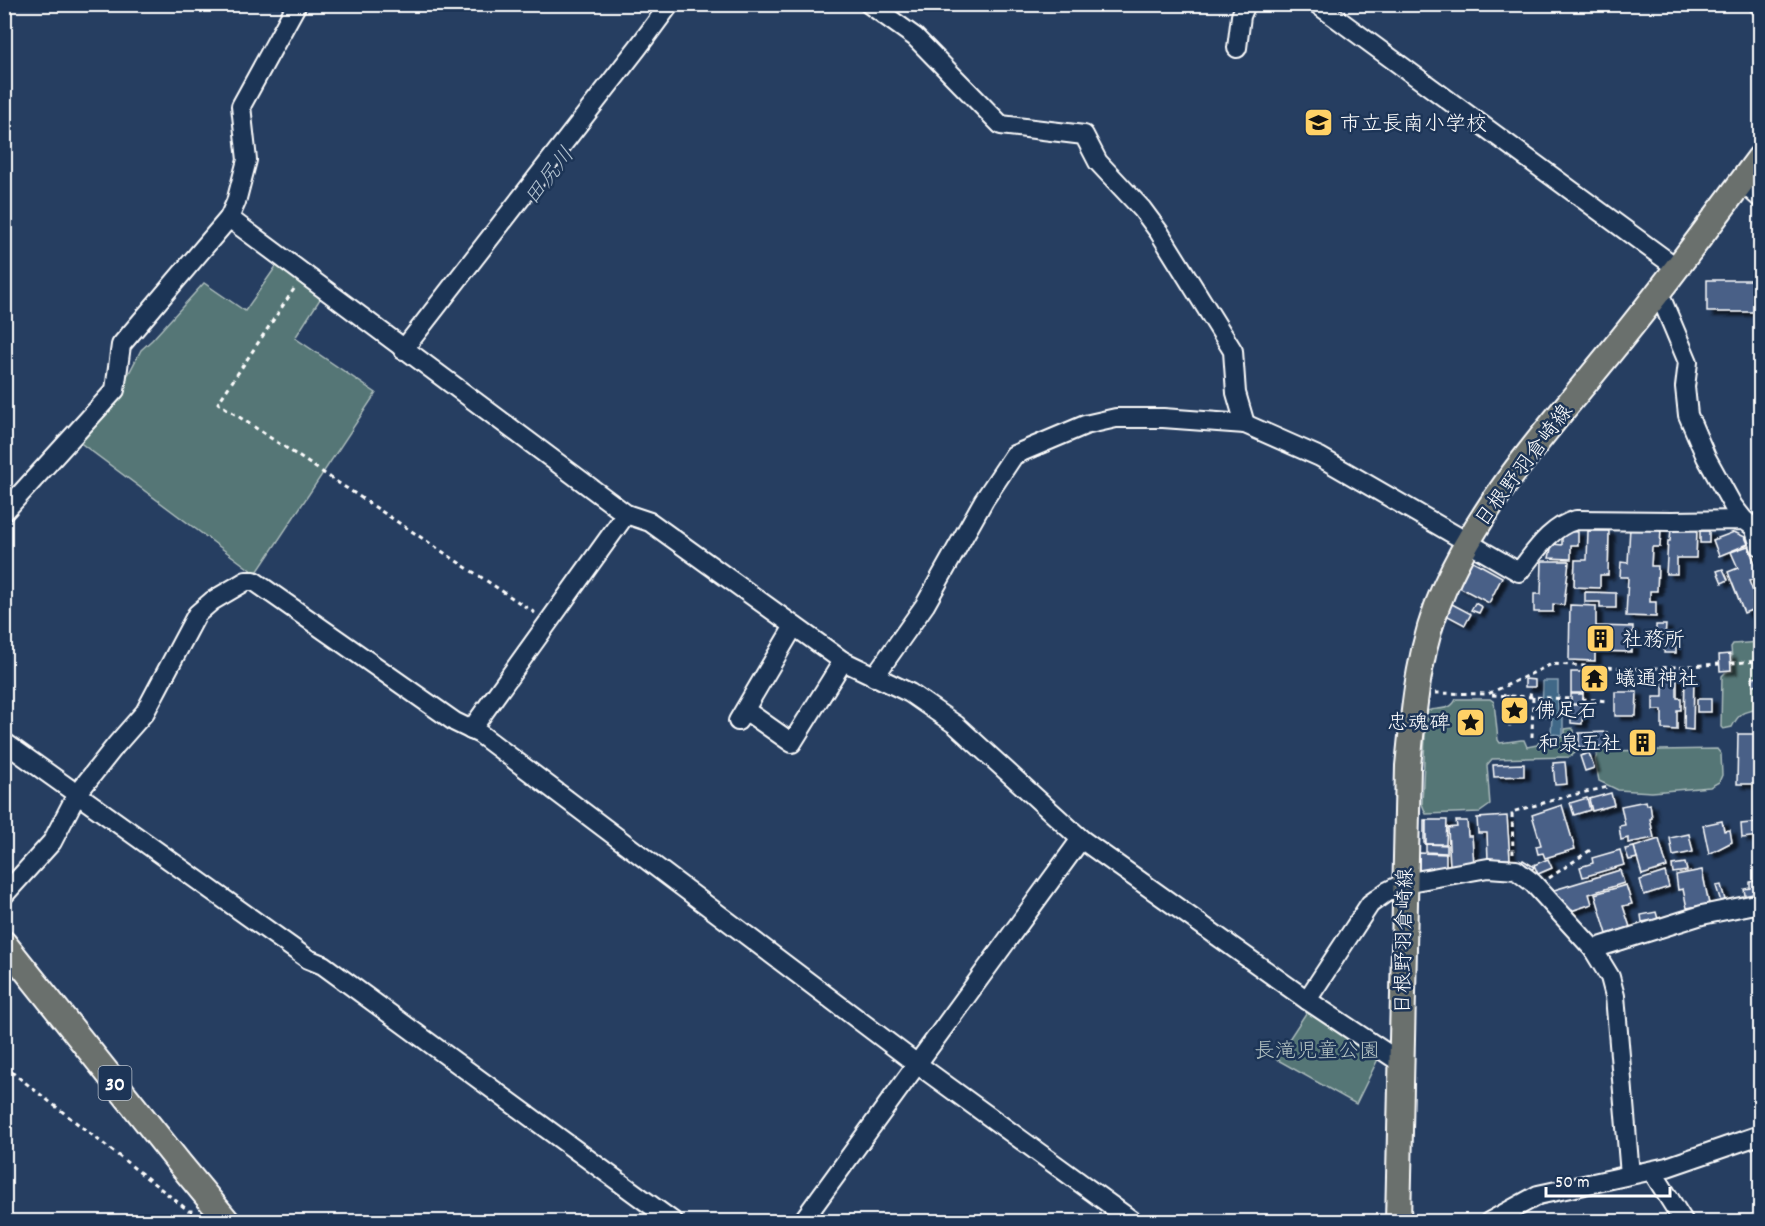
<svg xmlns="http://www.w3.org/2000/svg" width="1765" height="1226" viewBox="0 0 1765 1226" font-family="Dekko,'Klee One',sans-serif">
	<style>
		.green { fill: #547676; stroke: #aababa; stroke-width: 1.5 }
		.water { fill: #3f6787; stroke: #8ca4b7; stroke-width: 1.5 }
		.building { fill: #4a6087; stroke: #fff; stroke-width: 1.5; filter: url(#shadow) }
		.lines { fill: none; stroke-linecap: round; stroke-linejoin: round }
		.minor-casing { stroke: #fff; stroke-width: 22 }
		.major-casing { stroke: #fff; stroke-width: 28 }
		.path { stroke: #fff; stroke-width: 3; stroke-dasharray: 4.5 4.5; stroke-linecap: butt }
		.minor { stroke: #1d3557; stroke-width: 18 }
		.major { stroke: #6a706d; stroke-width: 24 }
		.labels { text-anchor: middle; stroke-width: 5; stroke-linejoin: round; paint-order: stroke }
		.shield { fill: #1d3557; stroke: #bbc2cd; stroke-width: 1.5 }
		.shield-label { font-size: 20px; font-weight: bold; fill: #fff }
		.poi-label { font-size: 21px; fill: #fff; stroke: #1d3557; text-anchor: start }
		.street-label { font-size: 21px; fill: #fff; stroke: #1d3557 }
		.park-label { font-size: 21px; fill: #b2c1c1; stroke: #1d3557 }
		.water-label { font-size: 22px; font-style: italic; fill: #b2c2cf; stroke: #1d3557 }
	</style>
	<defs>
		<filter id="shadow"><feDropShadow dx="6" dy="4" stdDeviation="1.5" flood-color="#0009"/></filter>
	</defs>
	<rect width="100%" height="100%" fill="#263e61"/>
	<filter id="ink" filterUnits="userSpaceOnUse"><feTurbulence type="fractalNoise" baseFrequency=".0167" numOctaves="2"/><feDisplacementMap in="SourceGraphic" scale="12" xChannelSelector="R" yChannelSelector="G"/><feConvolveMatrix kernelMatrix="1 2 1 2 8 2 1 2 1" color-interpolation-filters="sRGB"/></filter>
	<g filter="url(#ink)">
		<g class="green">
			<path d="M279,262L322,296L295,338L376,393L256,574L78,441L129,373L141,350L152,340L204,283L245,311Z"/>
			<path d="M1760,642V709C1744,712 1740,711 1732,727L1723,729L1721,727L1722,676L1725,673L1733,671L1731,647L1733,644Z"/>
			<path d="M1456,699H1490L1494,702L1498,740L1500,743L1521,740H1524L1527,747L1537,745L1543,737H1563L1565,735V729L1572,728L1574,730L1575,753L1570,757L1492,759L1487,765L1490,805L1480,812L1426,814L1422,804L1426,714L1427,711C1438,707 1451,712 1456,699Z"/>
			<path d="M1717,749L1721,754L1722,775L1719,782L1710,787L1652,792L1618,790L1599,781L1595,760L1597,754L1602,751Z"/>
			<path d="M1308,1010L1378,1059L1356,1104L1276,1059Z"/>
		</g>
		<path class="water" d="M1543,681H1558V716H1563V735L1551,734L1552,717L1542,716Z"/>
		<g class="building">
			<rect x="1707" y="280" width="53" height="32"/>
			<path d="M1630,527L1661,528L1660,547H1652L1651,566H1658L1657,591H1650V602H1656V617L1626,616L1628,577H1620L1621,562L1628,563Z"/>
			<path d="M1671,528L1697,529L1696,558H1677V574H1666L1668,541H1670Z"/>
			<path d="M1562,531L1578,532V545H1571V559L1549,558L1552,544L1562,545Z"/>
			<path d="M1588,531H1609L1608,575H1600V588L1574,587L1575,560H1587Z"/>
			<rect x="1700" y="531" width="9" height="12"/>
			<path d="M1734,532L1745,537L1748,544L1719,556L1713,540Z"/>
			<path d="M1748,546L1760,576L1749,581L1759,607L1744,613L1728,572L1738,568L1731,552Z"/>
			<path d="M1471,560L1502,577L1489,603L1457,586Z"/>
			<path d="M1542,561H1569L1564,605L1553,604V612H1534V594H1541Z"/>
			<path d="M1723,569L1728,580L1722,583L1717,571Z"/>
			<path d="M1585,592L1616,593V608H1600V602H1585Z"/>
			<path d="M1475,603L1482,607L1479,613L1471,610Z"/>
			<path d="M1452,604L1471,614L1465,625L1446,615Z"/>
			<path d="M1570,605L1596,606V626L1633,627L1632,652L1595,651V661L1569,660Z"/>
			<path d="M1656,625H1666L1665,635H1656Z"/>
			<path d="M1665,641H1676V653H1664Z"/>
			<path d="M1730,654L1731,670L1720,671L1719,655Z"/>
			<rect x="1571" y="672" width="12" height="21"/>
			<path d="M1685,675H1694L1693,730L1684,729Z"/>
			<path d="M1663,676H1677V698H1681V710H1677V730L1662,729V710H1653V697H1663Z"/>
			<path d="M1760,677V684L1753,685L1752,678Z"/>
			<path d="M1525,679L1535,680V687H1525Z"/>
			<path d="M1615,692H1637L1636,716H1615Z"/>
			<rect x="1571" y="694" width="12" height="10"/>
			<rect x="1697" y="699" width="14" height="13"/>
			<path d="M1571,705H1583L1582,724L1571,723Z"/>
			<path d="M1607,732L1608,746L1579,747V733Z"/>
			<path d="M1738,734H1755V784H1737Z"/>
			<path d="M1589,753L1594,768L1585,771L1580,756Z"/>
			<path d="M1565,762L1567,784L1555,785L1553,763Z"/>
			<path d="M1524,764V776L1494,777L1493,765Z"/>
			<path d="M1611,793L1614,805L1592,811L1589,799Z"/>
			<path d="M1587,798L1590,810L1574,815L1570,803Z"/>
			<path d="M1646,801L1647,805L1650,804L1652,818L1650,819L1654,838L1628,843V838L1621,840L1619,826L1625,825L1621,806Z"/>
			<path d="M1562,805L1575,849L1545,858L1543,853L1538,854L1536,846L1541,845L1532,815Z"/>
			<path d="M1507,816L1510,859L1488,860L1487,833H1478L1477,818Z"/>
			<rect x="1424" y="820" width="2" height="23"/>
			<path d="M1426,820H1447L1446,844H1426Z"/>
			<path d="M1456,821H1467L1468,836H1472L1474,865L1450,866L1448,828L1457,827Z"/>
			<path d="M1722,821L1724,831L1730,830L1732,842L1709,854L1703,825Z"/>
			<path d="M1760,822V836L1742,838L1741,824Z"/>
			<path d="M1689,834L1693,852L1673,856L1670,838Z"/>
			<path d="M1659,839L1667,867L1642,875L1634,847Z"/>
			<path d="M1426,844L1447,845V853L1426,852Z"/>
			<path d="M1634,847L1637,858L1629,860L1625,849Z"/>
			<path d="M1620,850L1624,865L1583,877L1580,867L1593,863L1592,858Z"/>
			<path d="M1419,853L1446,854V870L1419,873Z"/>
			<path d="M1548,859L1552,868L1538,874L1534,865Z"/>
			<path d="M1523,860L1534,867L1531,871L1521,863Z"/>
			<path d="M1685,863L1687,871L1673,873L1672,865Z"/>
			<path d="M1620,870L1624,883L1589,894L1592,904L1568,912L1551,891Z"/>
			<path d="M1702,870L1709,904L1687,908L1683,889L1678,890L1676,875Z"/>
			<path d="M1665,872L1669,887L1644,895L1640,880Z"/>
			<path d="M1760,880V898L1746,901L1744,889L1750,888V882Z"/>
			<path d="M1626,885L1632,904L1623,906L1630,927L1607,934L1595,894Z"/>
			<path d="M1721,885L1725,900L1721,902L1716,886Z"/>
			<path d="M1656,912L1658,919L1642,922L1641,915Z"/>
		</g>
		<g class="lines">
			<defs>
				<g id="minor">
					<path d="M869,4L915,37L1001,125L1084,135L1098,162L1142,209L1159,232L1233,351L1236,393L1245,424"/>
					<path d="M1317,4L1677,268"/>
					<path d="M1758,4L1760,6"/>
					<path d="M1237,48L1241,16L1246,4"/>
					<path d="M1742,182L1760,198"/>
					<path d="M229,218L626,514L650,522L843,661L910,693L956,725L1081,839L1307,1000L1400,1062"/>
					<path d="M1659,293L1688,362L1685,387L1688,415L1706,457L1733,506L1744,520"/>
					<path d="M403,350L639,46L670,4"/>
					<path d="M4,512L115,390L121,345L229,218L236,202L247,160L241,106L297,4"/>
					<path d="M1754,527L1760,546"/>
					<path d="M874,677L925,605L984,500L1014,455L1085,425L1116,418H1163L1245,424L1320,457L1519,572C1535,552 1550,527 1576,520L1672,521L1744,520L1754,527L1760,526"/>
					<path d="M745,710L792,743L843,661"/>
					<path d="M738,721L794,626"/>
					<path d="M471,730L626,514"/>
					<path d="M4,742L308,959L323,965L674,1222"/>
					<path d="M4,895L52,842L77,794L116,745L145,712L197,614L212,601L246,581H254L455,722L480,734L917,1064L1134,1222"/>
					<path d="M1593,949L1610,977L1615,996L1630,1175"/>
					<path d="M1307,1000L1370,904L1388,891L1404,883L1488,868L1516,870L1533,883L1593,949L1702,915L1760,903"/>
					<path d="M1652,1171L1684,1222"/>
					<path d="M802,1222L1081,839"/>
					<path d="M1489,1222L1538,1195L1667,1167L1760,1135"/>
				</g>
				<g id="major">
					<path d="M4,943L180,1164L228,1222"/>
					<path d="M1398,1222L1408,766C1414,706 1419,645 1444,589C1484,498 1552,425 1614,348C1665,286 1712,221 1760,157"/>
				</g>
			</defs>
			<use href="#minor" class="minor-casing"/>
			<use href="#major" class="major-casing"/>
			<g class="path">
				<path d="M294,289L218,403L535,613"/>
				<path d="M1758,661L1759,674"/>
				<path d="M1731,663L1760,661"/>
				<path d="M1435,693L1488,694L1552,664L1642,669L1720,664"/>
				<path d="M1492,695L1571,699"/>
				<path d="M1507,695L1510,728"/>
				<path d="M1530,697L1531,688"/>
				<path d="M1582,699L1609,701"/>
				<path d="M1532,737L1533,697"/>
				<path d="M1513,854L1512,812L1564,797L1608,787"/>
				<path d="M1549,878L1592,849"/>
				<path d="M4,1066L189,1211H193"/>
			</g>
			<use href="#minor" class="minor"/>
			<use href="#major" class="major"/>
		</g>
	</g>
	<defs>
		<symbol id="school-square" viewBox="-11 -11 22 22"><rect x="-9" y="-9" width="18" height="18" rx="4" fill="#ffd166" stroke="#1d3557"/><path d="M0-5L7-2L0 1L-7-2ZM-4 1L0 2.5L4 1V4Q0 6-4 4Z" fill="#111"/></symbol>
		<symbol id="building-square" viewBox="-11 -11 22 22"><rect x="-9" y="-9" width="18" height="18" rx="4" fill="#ffd166" stroke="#1d3557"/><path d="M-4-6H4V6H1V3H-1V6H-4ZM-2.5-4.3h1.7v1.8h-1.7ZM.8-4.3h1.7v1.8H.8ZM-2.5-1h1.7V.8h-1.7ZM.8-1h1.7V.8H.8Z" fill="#111"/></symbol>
		<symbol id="temple-square" viewBox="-11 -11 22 22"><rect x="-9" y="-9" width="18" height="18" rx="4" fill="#ffd166" stroke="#1d3557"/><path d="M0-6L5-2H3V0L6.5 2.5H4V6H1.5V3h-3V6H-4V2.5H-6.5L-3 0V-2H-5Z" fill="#111"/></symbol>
		<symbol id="sight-square" viewBox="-11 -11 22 22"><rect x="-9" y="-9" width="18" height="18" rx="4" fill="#ffd166" stroke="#1d3557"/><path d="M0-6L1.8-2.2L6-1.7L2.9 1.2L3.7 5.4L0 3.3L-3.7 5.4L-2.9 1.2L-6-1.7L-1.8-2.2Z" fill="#111"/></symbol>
	</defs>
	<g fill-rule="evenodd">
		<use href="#school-square" x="1302" y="106" width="33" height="33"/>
		<use href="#building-square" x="1584" y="622" width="33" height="33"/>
		<use href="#temple-square" x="1578" y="662" width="33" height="33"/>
		<use href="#sight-square" x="1498" y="694" width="33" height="33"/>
		<use href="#sight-square" x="1454" y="706" width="33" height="33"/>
		<use href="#building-square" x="1626" y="726" width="33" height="33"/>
	</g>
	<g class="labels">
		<rect class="shield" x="98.5" y="1066" width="33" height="34" rx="4.5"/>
		<g class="shield-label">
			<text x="115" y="1090">30</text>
		</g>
		<g class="poi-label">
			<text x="1340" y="130">市立長南小学校</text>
			<text x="1622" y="646">社務所</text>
			<text x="1615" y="685">蟻通神社</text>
			<text x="1535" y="717">佛足石</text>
			<text x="1450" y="729" text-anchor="end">忠魂碑</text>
			<text x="1622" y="750" text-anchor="end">和泉五社</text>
		</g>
		<g class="street-label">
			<text transform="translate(1523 465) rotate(-53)" y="7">日根野羽倉崎線</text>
			<text transform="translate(1403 941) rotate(-89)" y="7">日根野羽倉崎線</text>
		</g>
		<g class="park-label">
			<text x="1317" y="1057">長滝児童公園</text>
		</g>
		<g class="water-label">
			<text transform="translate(548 175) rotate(-52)" y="8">田尻川</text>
		</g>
	</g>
	<rect width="1765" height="1226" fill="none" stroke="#1d3557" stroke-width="24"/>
	<rect x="12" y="12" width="1741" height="1202" fill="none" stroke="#fff" stroke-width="2" filter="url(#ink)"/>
	<path d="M1546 1187v9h124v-9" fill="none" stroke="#ffffff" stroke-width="3"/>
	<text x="1555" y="1187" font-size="18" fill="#ffffff" stroke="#1d3557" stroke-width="4.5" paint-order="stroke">50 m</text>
</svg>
